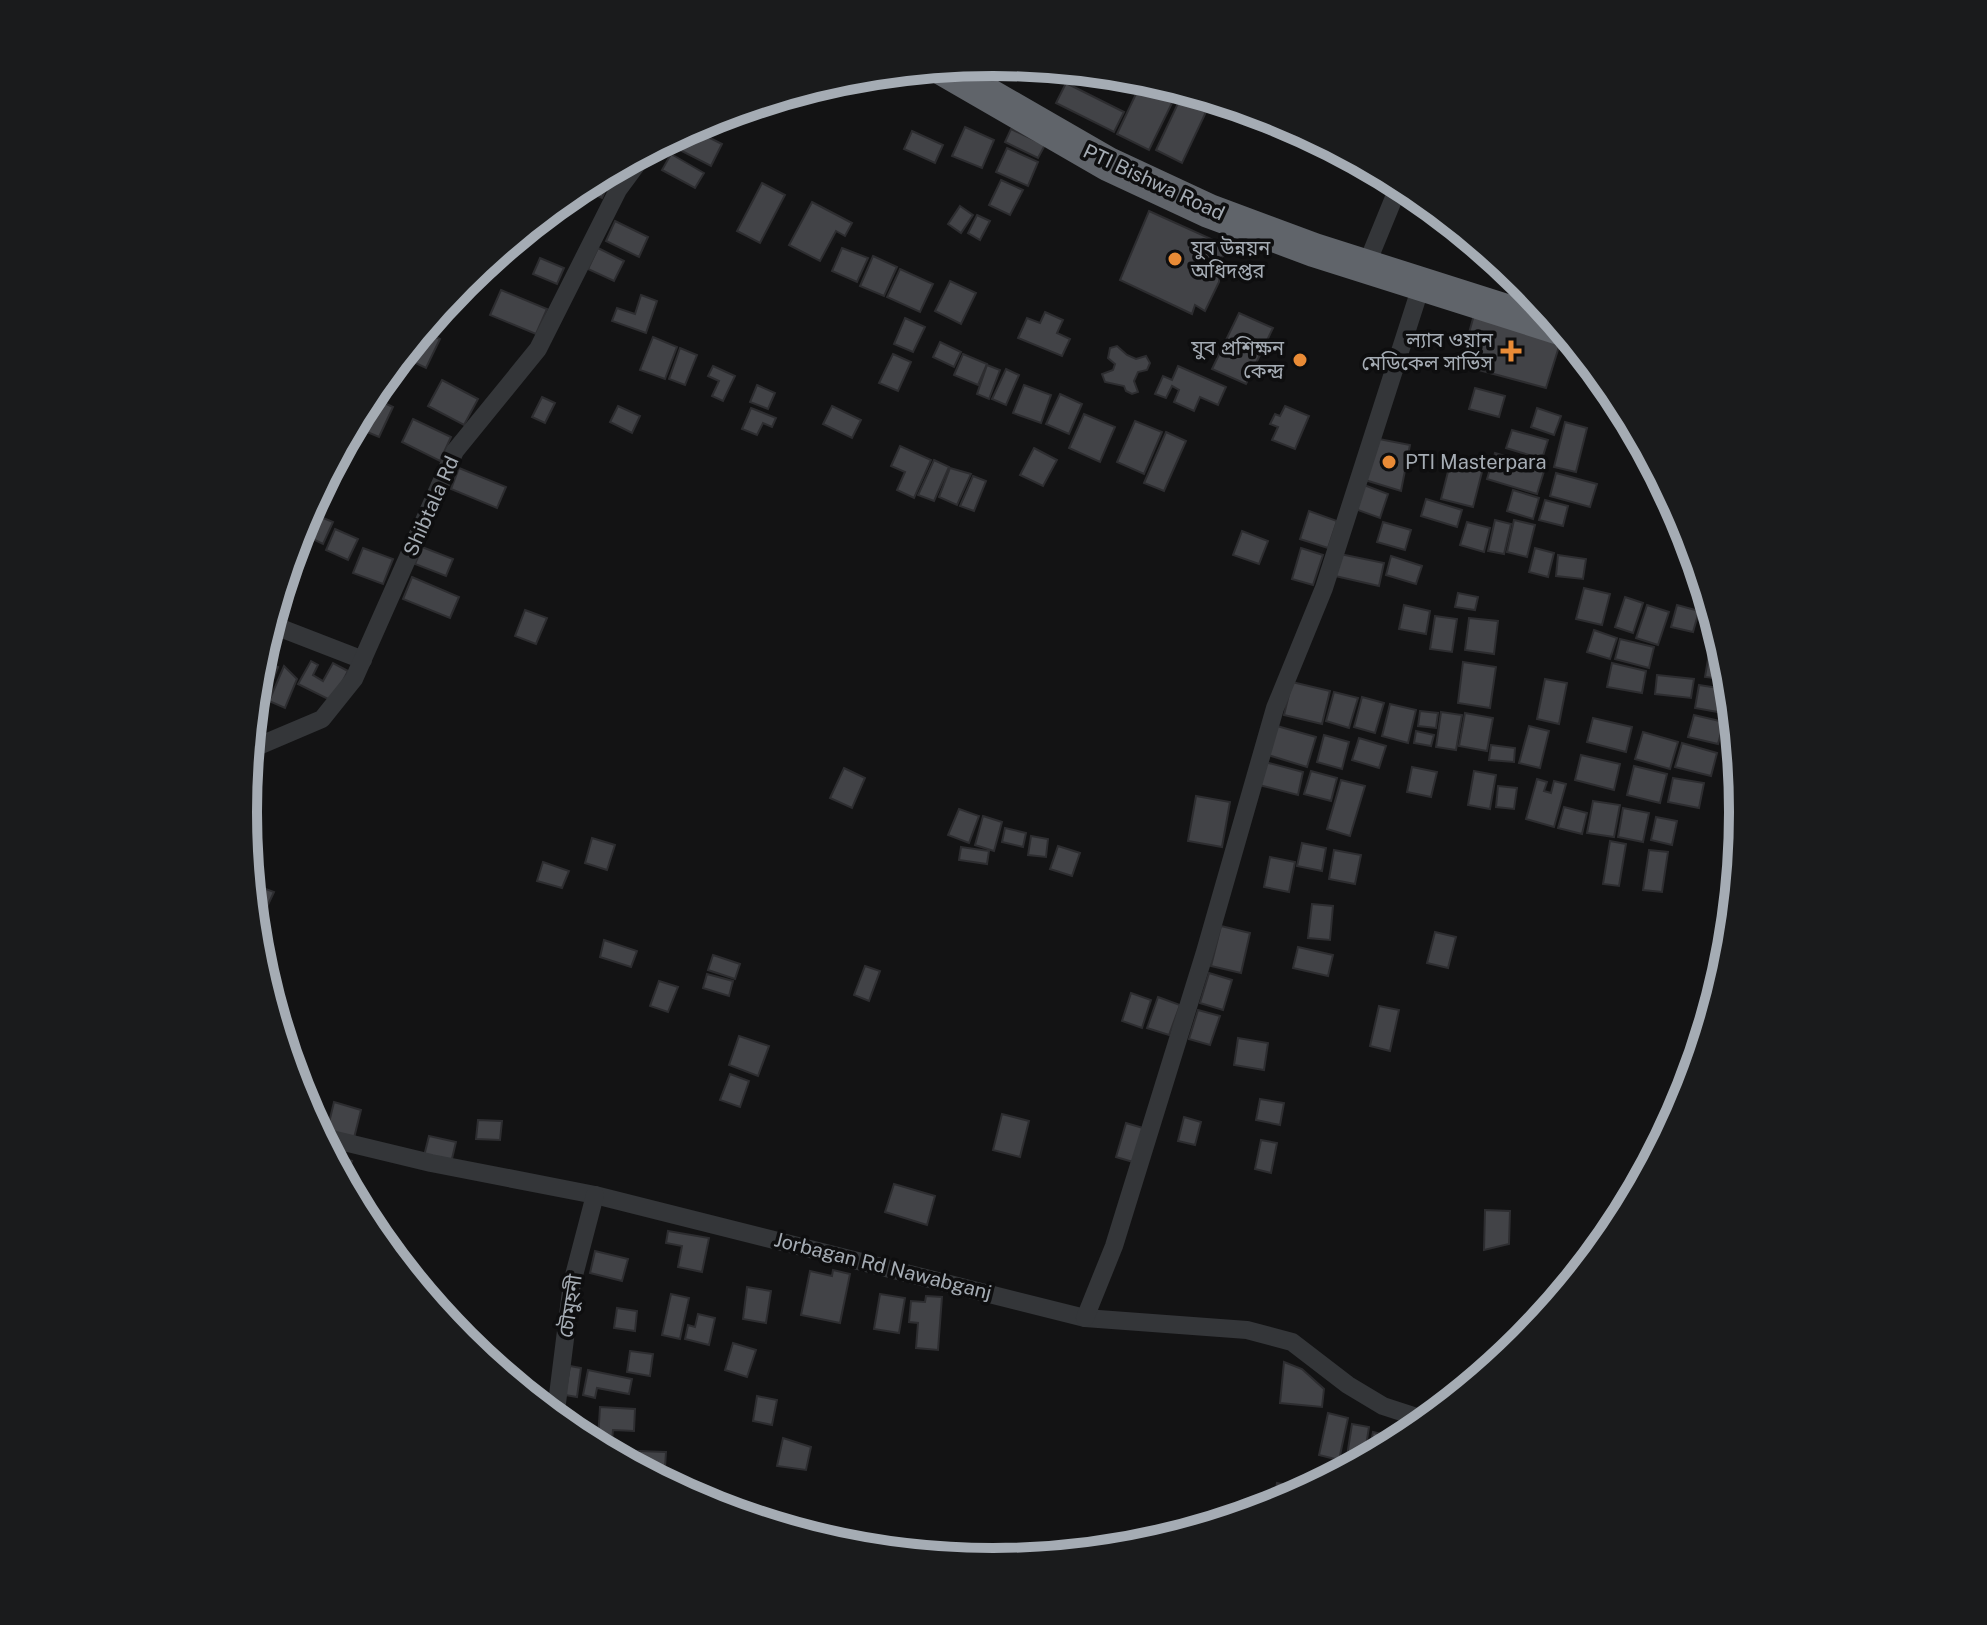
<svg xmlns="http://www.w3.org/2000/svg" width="1987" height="1625" viewBox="0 0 1987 1625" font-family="'Public Sans','Noto Sans Bengali',sans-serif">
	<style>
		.building { fill: #424347; stroke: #2d2d30; stroke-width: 2 }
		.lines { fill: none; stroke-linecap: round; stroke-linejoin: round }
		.street { stroke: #343639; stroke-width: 18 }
		.highway { stroke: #60646a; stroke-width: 34 }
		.poi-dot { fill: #e98b36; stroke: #0e0e0f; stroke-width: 3 }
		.labels { text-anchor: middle; stroke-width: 7; stroke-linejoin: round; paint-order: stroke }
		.street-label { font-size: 20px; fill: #a5acb4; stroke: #0e0e0f }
		.poi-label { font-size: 20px; fill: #a5acb4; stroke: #0e0e0f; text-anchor: start }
		.rim { fill: none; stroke: #a5acb4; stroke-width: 10 }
	</style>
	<rect width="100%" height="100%" fill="#131314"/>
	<g class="building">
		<path d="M1142,81L1175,97L1149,150L1117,134Z"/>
		<path d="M1066,83L1124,112L1114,132L1056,103Z"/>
		<path d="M1180,99L1206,112L1182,163L1156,150Z"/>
		<path d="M1216,99L1281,119L1306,133L1300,144Z"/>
		<path d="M965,127L994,140L982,168L952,156Z"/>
		<path d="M690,128L722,144L711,166L674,147L681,132Z"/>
		<path d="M1011,129L1045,145L1038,158L1005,142Z"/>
		<path d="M912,131L943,145L935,163L904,149Z"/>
		<path d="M1007,148L1038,162L1028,186L996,172Z"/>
		<path d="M671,154L704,173L695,188L662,170Z"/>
		<path d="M603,174L611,178L602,198L579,187Z"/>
		<path d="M1001,180L1023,190L1010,215L989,205Z"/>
		<path d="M762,183L785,195L760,243L737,231Z"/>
		<path d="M812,202L852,223L845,236L836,231L820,261L789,245Z"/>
		<path d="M960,206L973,215L961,233L948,224Z"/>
		<path d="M1149,211L1231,248L1215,264L1220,272L1219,282L1205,311L1195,305L1192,314L1120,280Z"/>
		<path d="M977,215L990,221L980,240L968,233Z"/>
		<path d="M615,221L648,237L639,257L606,241Z"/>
		<path d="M598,248L624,261L614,281L588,269Z"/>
		<path d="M842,248L868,258L857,282L832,271Z"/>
		<path d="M873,256L897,267L884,296L860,286Z"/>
		<path d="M540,258L564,268L557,284L533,274Z"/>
		<path d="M900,269L933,284L920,312L887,297Z"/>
		<path d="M950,281L976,293L961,324L935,311Z"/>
		<path d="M501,290L547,309L536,334L490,315Z"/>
		<path d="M641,295L657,301L646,333L612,321L617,308L635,314Z"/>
		<path d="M1045,312L1063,320L1057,333L1070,339L1062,356L1018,338L1027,318L1040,323Z"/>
		<path d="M1239,313L1273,328L1246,384L1212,369Z"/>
		<path d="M1474,315L1562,337L1546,388L1460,365Z"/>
		<path d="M905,318L925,327L913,352L894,344Z"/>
		<path d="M423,331L440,339L426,368L405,358Z"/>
		<path d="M653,337L677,347L665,379L640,370Z"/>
		<path d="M940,342L961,352L954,367L933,357Z"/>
		<path d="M1117,346L1127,355L1136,359L1146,356L1150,363L1147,370L1138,372L1134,381L1138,392L1132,394L1126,391L1124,386L1105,382L1102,374L1113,370L1115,364L1108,358L1110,348Z"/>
		<path d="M680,348L697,355L685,385L669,379Z"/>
		<path d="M893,354L911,362L898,391L879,383Z"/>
		<path d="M963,354L987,364L978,385L954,375Z"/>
		<path d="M987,365L1000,370L989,399L977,394Z"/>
		<path d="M713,366L735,376L723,401L712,396L719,381L708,376Z"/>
		<path d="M1178,366L1226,387L1218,405L1200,397L1194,411L1174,402L1179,390L1172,386L1166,398L1155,394L1163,376L1172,380Z"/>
		<path d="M1006,369L1019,375L1006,405L992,399Z"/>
		<path d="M442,380L478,399L464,425L428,406Z"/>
		<path d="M757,385L775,393L768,409L750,402Z"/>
		<path d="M1024,385L1051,395L1041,423L1013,413Z"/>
		<path d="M1475,388L1505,396L1499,417L1469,409Z"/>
		<path d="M1060,394L1082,404L1069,434L1046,424Z"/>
		<path d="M542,397L555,403L545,423L532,417Z"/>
		<path d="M368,398L373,400L361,428L354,425Z"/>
		<path d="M380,401L393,407L379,437L367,432Z"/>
		<path d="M618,406L640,416L632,433L610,422Z"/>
		<path d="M832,406L861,420L852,438L823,424Z"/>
		<path d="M1285,406L1309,416L1295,449L1272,440L1278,427L1270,424L1275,414L1280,416Z"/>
		<path d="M751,408L776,418L772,427L763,423L757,435L742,429Z"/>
		<path d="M1537,408L1561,416L1554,435L1531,427Z"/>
		<path d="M1084,414L1115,427L1100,462L1069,448Z"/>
		<path d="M413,419L451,437L440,461L402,442Z"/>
		<path d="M1135,421L1162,432L1144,474L1117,462Z"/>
		<path d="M1565,422L1587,428L1576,472L1554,467Z"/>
		<path d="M1512,430L1548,440L1542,459L1506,448Z"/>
		<path d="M1166,432L1186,441L1164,491L1144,483Z"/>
		<path d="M1379,439L1410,445L1401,491L1365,480Z"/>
		<path d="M900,446L931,460L914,498L897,490L905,472L891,466Z"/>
		<path d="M1034,448L1057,460L1043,486L1020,475Z"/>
		<path d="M1495,453L1545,468L1537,494L1487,479Z"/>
		<path d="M934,460L949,467L934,501L918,495Z"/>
		<path d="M1451,460L1483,468L1473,507L1441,499Z"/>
		<path d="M459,468L506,487L497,508L451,489Z"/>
		<path d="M950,468L971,474L957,505L939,497Z"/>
		<path d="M1556,473L1597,484L1590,507L1550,496Z"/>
		<path d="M973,476L986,481L974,511L960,506Z"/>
		<path d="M1364,485L1388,494L1380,518L1355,509Z"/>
		<path d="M1513,490L1539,498L1533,519L1507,511Z"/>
		<path d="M1426,499L1462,510L1457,527L1421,516Z"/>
		<path d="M1545,500L1568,506L1563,526L1539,520Z"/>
		<path d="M1309,511L1337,521L1328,548L1300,539Z"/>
		<path d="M309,512L333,522L323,544L300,533Z"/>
		<path d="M1495,520L1511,524L1504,554L1488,551Z"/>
		<path d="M1514,520L1535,525L1527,557L1507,552Z"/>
		<path d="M1383,522L1411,530L1405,550L1377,542Z"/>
		<path d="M1467,522L1490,528L1484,552L1460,545Z"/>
		<path d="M335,529L358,539L348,560L326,550Z"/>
		<path d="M1242,531L1268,541L1259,564L1233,555Z"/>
		<path d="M422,547L453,559L446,576L415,564Z"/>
		<path d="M363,548L393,559L383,584L353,573Z"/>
		<path d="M1301,548L1323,555L1313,585L1292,579Z"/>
		<path d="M1535,548L1554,553L1548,577L1529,572Z"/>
		<path d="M1340,554L1384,563L1379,586L1335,576Z"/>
		<path d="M1558,555L1586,559L1583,579L1556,576Z"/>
		<path d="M1391,556L1422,566L1416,584L1386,575Z"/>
		<path d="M412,577L459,597L450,618L403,599Z"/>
		<path d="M1584,588L1610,594L1602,625L1576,619Z"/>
		<path d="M1458,593L1478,597L1475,610L1455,607Z"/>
		<path d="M1625,597L1643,603L1633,633L1615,627Z"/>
		<path d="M1404,605L1430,611L1426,634L1399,629Z"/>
		<path d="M1647,605L1669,612L1658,645L1636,638Z"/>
		<path d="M1677,605L1699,611L1693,632L1671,627Z"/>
		<path d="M525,610L547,618L536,644L515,636Z"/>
		<path d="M1435,616L1457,619L1452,652L1430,649Z"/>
		<path d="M1469,618L1498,621L1494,654L1465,650Z"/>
		<path d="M1594,630L1617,638L1610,659L1587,652Z"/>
		<path d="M1620,639L1654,647L1649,668L1615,659Z"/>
		<path d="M1709,653L1726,655L1731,680L1705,677Z"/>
		<path d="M264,661L278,667L266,698L255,694Z"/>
		<path d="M311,661L318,665L313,675L323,681L333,663L348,671L332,701L298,684Z"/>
		<path d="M1463,662L1496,667L1490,708L1458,703Z"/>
		<path d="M1612,663L1646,671L1642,693L1607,687Z"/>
		<path d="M284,666L297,679L285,708L269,701Z"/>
		<path d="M1657,675L1694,679L1691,698L1655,694Z"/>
		<path d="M1545,679L1567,683L1559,724L1537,719Z"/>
		<path d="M1292,682L1330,691L1322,724L1284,715Z"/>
		<path d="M1699,685L1732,690L1729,714L1695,708Z"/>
		<path d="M1334,692L1358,698L1349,728L1326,721Z"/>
		<path d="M1362,697L1384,703L1375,733L1354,727Z"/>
		<path d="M1390,704L1416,710L1408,743L1382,736Z"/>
		<path d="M1420,711L1438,713L1436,728L1418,726Z"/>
		<path d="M1441,712L1462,715L1456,750L1436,747Z"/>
		<path d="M1465,713L1493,718L1487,751L1459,746Z"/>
		<path d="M1694,715L1724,722L1718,744L1688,737Z"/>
		<path d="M1593,718L1632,727L1626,752L1587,742Z"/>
		<path d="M1277,726L1316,737L1307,767L1268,755Z"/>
		<path d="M1529,726L1549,731L1540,768L1519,763Z"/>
		<path d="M1416,731L1434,735L1431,746L1414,743Z"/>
		<path d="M1643,732L1678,742L1670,769L1635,759Z"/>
		<path d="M1324,735L1349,742L1342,769L1317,762Z"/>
		<path d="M1359,738L1386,746L1379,768L1352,760Z"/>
		<path d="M1682,743L1717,753L1711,776L1675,767Z"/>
		<path d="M1491,745L1515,748L1514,762L1489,760Z"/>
		<path d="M1581,755L1620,764L1614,790L1575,780Z"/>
		<path d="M1729,755L1739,758V773L1725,769Z"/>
		<path d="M1265,762L1303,772L1298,795L1259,785Z"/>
		<path d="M1634,766L1667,774L1660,803L1627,795Z"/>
		<path d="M1412,767L1437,772L1431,797L1407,792Z"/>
		<path d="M844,768L865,778L852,808L830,798Z"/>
		<path d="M1311,771L1337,778L1331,801L1304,794Z"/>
		<path d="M1474,771L1496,775L1490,809L1468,805Z"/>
		<path d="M1673,778L1704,783L1699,808L1668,802Z"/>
		<path d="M1537,779L1547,782L1544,791L1551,793L1554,781L1566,784L1554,827L1526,819Z"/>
		<path d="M1341,780L1365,786L1350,836L1327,829Z"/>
		<path d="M1498,786L1517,788L1514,809L1496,807Z"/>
		<path d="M1196,796L1230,802L1222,847L1188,841Z"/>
		<path d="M1593,801L1620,805L1614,837L1587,833Z"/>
		<path d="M1564,807L1587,813L1582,834L1558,828Z"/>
		<path d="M1623,808L1649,813L1643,842L1618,837Z"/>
		<path d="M959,809L979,816L969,843L948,835Z"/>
		<path d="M983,816L1002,822L994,851L975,845Z"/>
		<path d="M1656,817L1677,821L1672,845L1651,840Z"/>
		<path d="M1005,828L1026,833L1023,847L1002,842Z"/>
		<path d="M1031,836L1048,839L1046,857L1028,855Z"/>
		<path d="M592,838L615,845L607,870L585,863Z"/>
		<path d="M1610,841L1626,844L1619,886L1603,884Z"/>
		<path d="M1302,843L1326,848L1322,871L1297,866Z"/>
		<path d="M1058,846L1080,853L1072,876L1050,869Z"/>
		<path d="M961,847L989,851L987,864L959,860Z"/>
		<path d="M1334,850L1361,855L1355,884L1329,879Z"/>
		<path d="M1649,850L1668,852L1662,892L1643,890Z"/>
		<path d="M1270,857L1295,862L1289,892L1264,887Z"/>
		<path d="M543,862L569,871L562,888L537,881Z"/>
		<path d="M250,883L274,892L265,911L252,907Z"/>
		<path d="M1312,904L1333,906L1330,940L1308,938Z"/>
		<path d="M1221,926L1250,933L1241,973L1211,966Z"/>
		<path d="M1435,932L1456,937L1448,968L1427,963Z"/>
		<path d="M604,940L637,951L631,967L600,957Z"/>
		<path d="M1298,947L1333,955L1328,976L1293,968Z"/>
		<path d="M713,955L740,964L735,979L708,970Z"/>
		<path d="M865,966L880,971L869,1001L854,995Z"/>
		<path d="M1209,973L1232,980L1223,1010L1200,1003Z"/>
		<path d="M707,974L733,981L729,996L703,988Z"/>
		<path d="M659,981L678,987L668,1012L650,1006Z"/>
		<path d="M1131,993L1151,1000L1142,1028L1122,1021Z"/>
		<path d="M1158,997L1180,1005L1169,1035L1147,1028Z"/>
		<path d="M1379,1006L1399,1010L1390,1051L1370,1046Z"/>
		<path d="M1198,1010L1220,1016L1210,1045L1189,1039Z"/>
		<path d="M739,1036L769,1046L758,1076L729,1065Z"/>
		<path d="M1238,1038L1268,1043L1264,1070L1234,1065Z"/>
		<path d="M730,1074L749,1081L740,1107L720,1100Z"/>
		<path d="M1260,1099L1284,1103L1280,1125L1256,1120Z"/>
		<path d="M334,1102L361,1110L354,1138L327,1131Z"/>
		<path d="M1002,1114L1029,1121L1020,1157L993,1150Z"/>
		<path d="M1184,1117L1201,1122L1195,1145L1178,1141Z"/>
		<path d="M478,1120L502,1121L500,1140L476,1139Z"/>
		<path d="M1126,1123L1143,1128L1133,1162L1116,1157Z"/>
		<path d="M429,1136L456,1142L451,1163L424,1156Z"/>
		<path d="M1261,1140L1277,1143L1271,1173L1255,1169Z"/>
		<path d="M337,1156L352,1161L345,1183L335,1164Z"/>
		<path d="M894,1184L935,1196L927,1225L885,1212Z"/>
		<path d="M1485,1210L1510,1211L1509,1244L1484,1250Z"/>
		<path d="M668,1231L709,1238L702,1272L678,1267L682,1246L666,1243Z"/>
		<path d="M595,1251L628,1259L622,1281L590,1273Z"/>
		<path d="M833,1270L850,1274L840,1323L801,1315L810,1271L832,1276Z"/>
		<path d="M747,1287L771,1291L766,1323L743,1319Z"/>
		<path d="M671,1294L689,1298L680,1339L662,1335Z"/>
		<path d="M880,1294L905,1298L899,1333L874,1329Z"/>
		<path d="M926,1296L942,1297L938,1350L916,1348L918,1323L909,1322L911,1301L925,1302Z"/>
		<path d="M617,1308L637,1311L635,1331L614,1328Z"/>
		<path d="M698,1314L715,1318L709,1345L685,1339L688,1325L695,1327Z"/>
		<path d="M733,1343L756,1350L747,1377L725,1370Z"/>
		<path d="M630,1351L653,1354L650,1376L627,1372Z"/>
		<path d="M1284,1362L1302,1369L1324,1389L1322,1407L1280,1403Z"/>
		<path d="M570,1366L581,1368L577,1397L565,1395Z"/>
		<path d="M588,1370L632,1379L629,1394L597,1388L595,1398L583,1395Z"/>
		<path d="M505,1376L528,1378L527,1393H524Z"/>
		<path d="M757,1396L777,1400L772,1425L753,1421Z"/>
		<path d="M600,1407L635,1409L634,1431L613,1430L612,1441L598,1440Z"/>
		<path d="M1328,1413L1348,1418L1339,1460L1319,1455Z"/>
		<path d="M1352,1424L1369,1427L1364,1459L1347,1456Z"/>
		<path d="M1373,1432L1390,1436L1387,1449L1368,1459Z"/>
		<path d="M783,1438L811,1447L806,1470L777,1466Z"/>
		<path d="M610,1450L666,1452L665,1468L634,1467L609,1454Z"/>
		<path d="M1277,1483L1306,1488V1493L1273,1508Z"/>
	</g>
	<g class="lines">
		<g class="street">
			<path d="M1366,266L1400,183"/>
			<path d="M270,624L363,660"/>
			<path d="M249,750L322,719L354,679L455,451L538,349L618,190L646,152"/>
			<path d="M319,1136L431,1163L595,1195L1085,1318L1247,1330L1292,1342L1348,1385L1383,1406L1429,1421"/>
			<path d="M1085,1318L1114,1246L1205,952L1275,708L1324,588L1422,283"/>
			<path d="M555,1419L572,1283L595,1195"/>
		</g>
		<path class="highway" d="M940,67L1108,164L1209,211L1314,250L1563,329"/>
	</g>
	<g class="poi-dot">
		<circle cx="1175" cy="259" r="8"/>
		<path d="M1507 339h8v8h8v8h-8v8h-8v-8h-8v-8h8z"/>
		<circle cx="1300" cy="360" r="8"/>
		<circle cx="1389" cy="462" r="8"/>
	</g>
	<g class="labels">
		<g class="street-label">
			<text transform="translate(1154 182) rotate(25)" y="7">PTI Bishwa Road</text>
			<text transform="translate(431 506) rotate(-66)" y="7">Shibtala Rd</text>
			<text transform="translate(883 1266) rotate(14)" y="7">Jorbagan Rd Nawabganj</text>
			<text transform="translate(570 1306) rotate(-81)" y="7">চৌমুহনী</text>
		</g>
		<g class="poi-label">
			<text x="1191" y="255">যুব উন্নয়ন<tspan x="1191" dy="23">অধিদপ্তর</tspan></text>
			<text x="1493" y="347" text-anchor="end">ল্যাব ওয়ান<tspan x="1493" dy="23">মেডিকেল সার্ভিস</tspan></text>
			<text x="1284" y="355" text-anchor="end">যুব প্রশিক্ষন<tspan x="1284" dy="23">কেন্দ্র</tspan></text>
			<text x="1405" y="469">PTI Masterpara</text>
		</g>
	</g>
	<path d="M0 0H1987V1625H0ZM257 812a736 736 0 1 1 1472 0a736 736 0 1 1-1472 0Z" fill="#1a1b1c" fill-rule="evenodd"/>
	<path class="rim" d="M257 812a736 736 0 1 1 1472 0a736 736 0 1 1-1472 0Z"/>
</svg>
